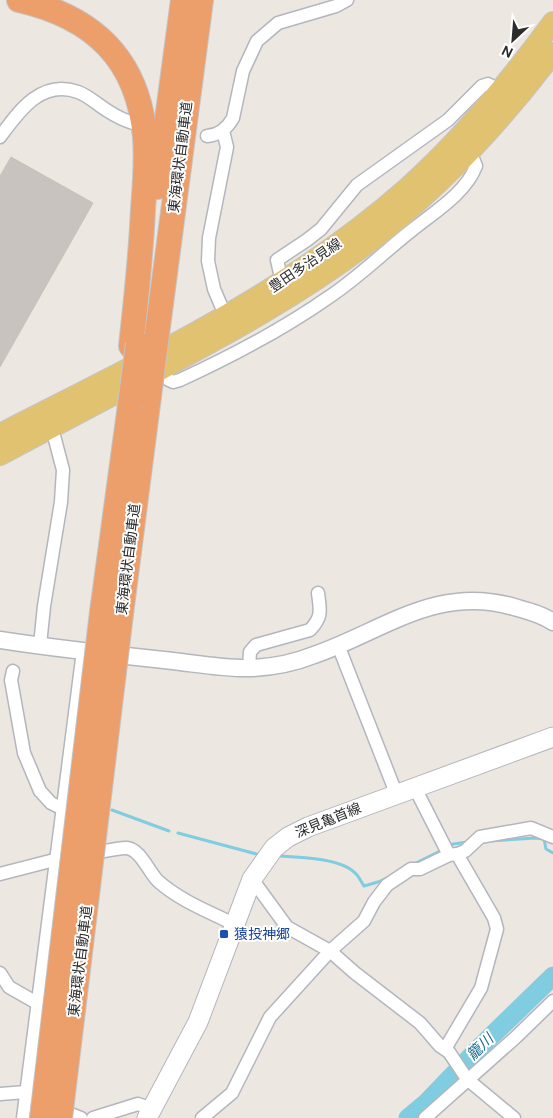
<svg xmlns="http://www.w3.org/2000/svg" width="553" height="1118" viewBox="0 0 553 1118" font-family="'DM Sans','Noto Sans JP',sans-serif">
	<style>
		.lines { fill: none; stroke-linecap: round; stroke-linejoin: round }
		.stream { stroke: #80cce1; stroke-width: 3 }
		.river { stroke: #80cce1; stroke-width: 19 }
		.building { fill: #c8c3bf; stroke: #c8c2ba }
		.minor-casing { stroke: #b4b6be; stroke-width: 15 }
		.tertiary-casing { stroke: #b4b6be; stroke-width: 19 }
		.secondary-casing { stroke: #b4b6be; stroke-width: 21 }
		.primary-casing { stroke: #c4c4c4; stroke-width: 22 }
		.motorway-casing { stroke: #c4c4c4; stroke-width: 26 }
		.minor { stroke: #fff; stroke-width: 12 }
		.tertiary { stroke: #fff; stroke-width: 16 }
		.secondary { stroke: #fff; stroke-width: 19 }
		.primary { stroke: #e1c270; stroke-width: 20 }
		.motorway { stroke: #ec9e6b; stroke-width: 24 }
		.motorway-bridge-casing { stroke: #c4c4c4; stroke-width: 26; stroke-linecap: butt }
		.motorway-bridge { stroke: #ec9e6b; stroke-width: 24 }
		.transit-dot { fill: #1a4fb4; stroke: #fff; stroke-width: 2 }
		.labels { text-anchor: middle; stroke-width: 4; stroke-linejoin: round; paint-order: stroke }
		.street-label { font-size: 14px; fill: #2c2c2c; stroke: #fff }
		.transit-label { font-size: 14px; fill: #164399; stroke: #fff; text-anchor: start }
		.water-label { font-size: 15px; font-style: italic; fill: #1d6d8f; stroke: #fff }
	</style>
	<rect width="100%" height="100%" fill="#ece7e0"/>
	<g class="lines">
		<g class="stream">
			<path d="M112,810L169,831"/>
			<path d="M178,833L260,855"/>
			<path d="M489,841L536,838L544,839L546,849L553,853"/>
			<path d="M448,847L453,844L468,842"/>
			<path d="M279,856C298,857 341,858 355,873C359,876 361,882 364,886L378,882L389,877"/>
			<path d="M414,864L442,850"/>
		</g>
		<path class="river" d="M408,1118L426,1103L479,1048L553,976"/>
	</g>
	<path class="building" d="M11,157L93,203L0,367V176Z"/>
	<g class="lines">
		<defs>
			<g id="minor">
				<path d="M223,131L227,147L209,238L208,261L214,289L225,315"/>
				<path d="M207,136C219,135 227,129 233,118L243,71L257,41L278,23L336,6L347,0"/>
				<path d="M0,137C19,111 41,79 78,92C89,96 98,105 108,111C117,117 126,121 136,124"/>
				<path d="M282,282L277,260L307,240L321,229L357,185L448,120L482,86L488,84L501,91"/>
				<path d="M163,369L167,379L173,382L180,380C232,356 282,330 329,297C359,277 384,252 412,230C433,213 466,193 476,166L474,161L467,153"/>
				<path d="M40,645L44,606L61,502L63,470L52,428"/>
				<path d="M338,645L396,793"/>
				<path d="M249,668L250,652L256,645L310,630C323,616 320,610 318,593"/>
				<path d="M13,671L11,680L24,753L40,791L51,803L63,809"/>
				<path d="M415,788L449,855"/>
				<path d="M89,854C97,853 120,847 127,848C141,850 148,871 158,881C179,900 209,912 234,924"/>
				<path d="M0,874L62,858"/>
				<path d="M252,879L287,927L330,951L355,973L420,1023L440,1046L449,1052L467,1079L514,1118"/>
				<path d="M0,973L9,987L37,1003"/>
				<path d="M445,1049L481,988L497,929L494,918L457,854"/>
				<path d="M0,1094L26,1092L32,1095"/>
				<path d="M58,1109L81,1118"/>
				<path d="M23,1118L83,651"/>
				<path d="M93,1118L138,1104L152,1109"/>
				<path d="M202,1118L232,1093L270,1017L330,951L364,921L374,902L387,885L411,869H420L449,855L457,854L465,851L480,837L531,828L553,837"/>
				<path d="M425,1118L516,1037L553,1001"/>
			</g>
			<path id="tertiary" d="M0,640C57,649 115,655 173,661C199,664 225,669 252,668C273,667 294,663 314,655C383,631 437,584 514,607C528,611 541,614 553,622"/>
			<path id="secondary" d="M147,1118L198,1022L252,879L274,848L288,837L308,827L553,737"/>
			<g id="primary">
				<path d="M0,434C140,362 287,294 406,189C462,139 509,82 553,22"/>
				<path d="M0,455C49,429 98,403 147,377C224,336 302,294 372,240C439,188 502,121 553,53"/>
			</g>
			<g id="motorway">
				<path d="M19,0C94,17 138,59 145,137C147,161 145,185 143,209C141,255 136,301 131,346"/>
				<path d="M158,187L183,0"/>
				<path d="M157,334L201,0"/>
				<path d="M102,612L130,405"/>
				<path d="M121,614L149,396"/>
			</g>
		</defs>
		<use href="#minor" class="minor-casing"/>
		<use href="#tertiary" class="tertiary-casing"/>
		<use href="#secondary" class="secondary-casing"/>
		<use href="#primary" class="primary-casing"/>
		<use href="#motorway" class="motorway-casing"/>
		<use href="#minor" class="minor"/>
		<use href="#tertiary" class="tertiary"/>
		<use href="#secondary" class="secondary"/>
		<use href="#primary" class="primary"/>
		<use href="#motorway" class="motorway"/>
		<defs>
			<g id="motorway-bridge">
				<path d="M149,396L157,334"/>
				<path d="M130,405L138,344"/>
				<path d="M42,1118L102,612"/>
				<path d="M60,1118L121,614"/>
			</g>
		</defs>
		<use href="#motorway-bridge" class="motorway-bridge-casing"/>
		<use href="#motorway-bridge" class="motorway-bridge"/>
	</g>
	<rect class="transit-dot" x="219" y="929" width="10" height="10" rx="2.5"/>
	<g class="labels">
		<g class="street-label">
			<text transform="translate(180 157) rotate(-83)" y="5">東海環状自動車道</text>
			<text transform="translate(305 265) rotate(-34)" y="5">豊田多治見線</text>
			<text transform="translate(128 559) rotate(-83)" y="5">東海環状自動車道</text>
			<text transform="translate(328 820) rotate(-22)" y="5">深見亀首線</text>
			<text transform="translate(80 961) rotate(-83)" y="5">東海環状自動車道</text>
		</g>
		<g class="transit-label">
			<text x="234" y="939">猿投神郷</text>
		</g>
		<g class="water-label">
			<text transform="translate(480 1047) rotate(-44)" y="5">籠川</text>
		</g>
	</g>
	<g transform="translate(513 40) rotate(206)" stroke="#ffffff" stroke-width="4" paint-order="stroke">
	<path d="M0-4L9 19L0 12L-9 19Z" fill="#2c2c2c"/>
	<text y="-8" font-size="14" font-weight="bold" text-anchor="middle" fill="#2c2c2c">N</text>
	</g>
</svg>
